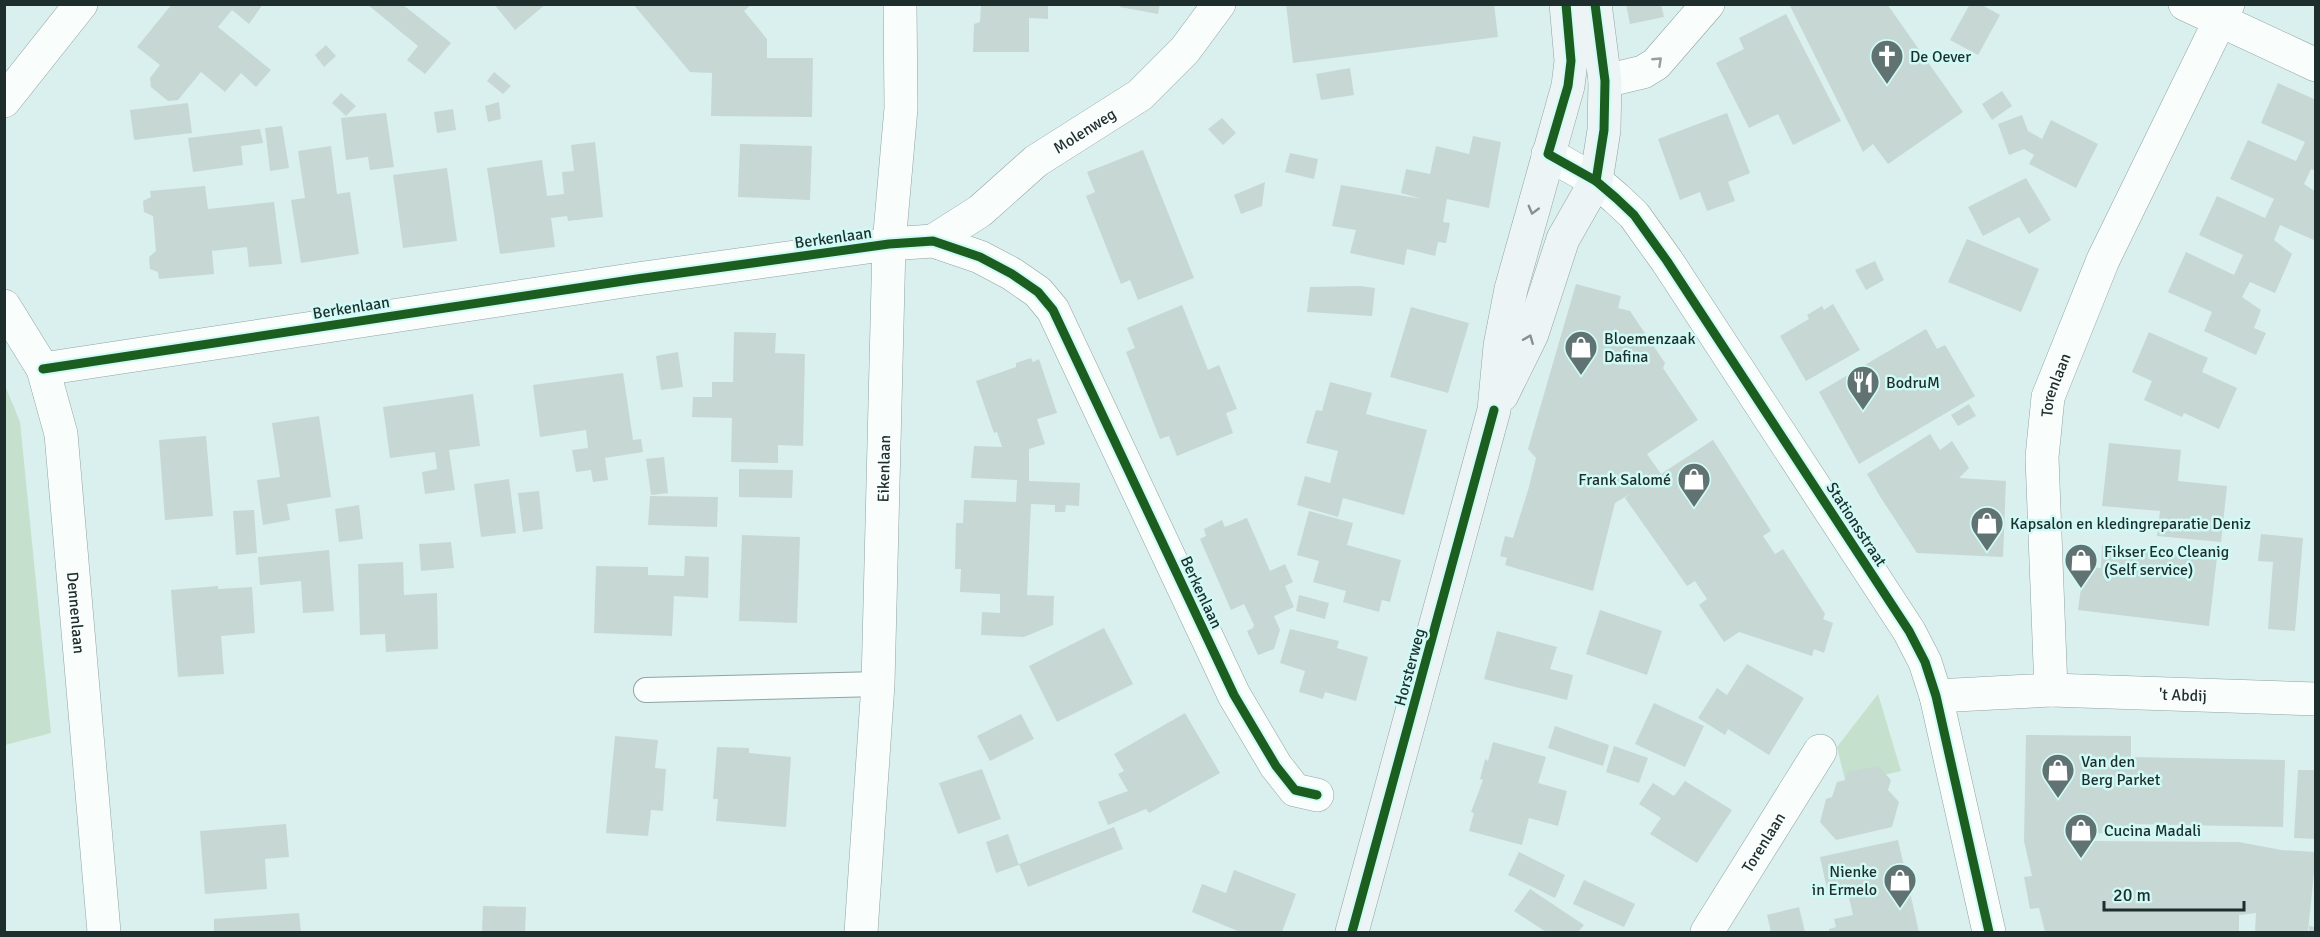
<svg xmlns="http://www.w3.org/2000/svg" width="2320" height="937" viewBox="0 0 2320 937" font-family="Signika,sans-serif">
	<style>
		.green { fill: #c5e0cc }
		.building { fill: #c7d7d4 }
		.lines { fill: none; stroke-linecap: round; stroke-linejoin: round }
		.service-casing { stroke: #91a3a2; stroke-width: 26 }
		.minor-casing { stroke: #91a3a2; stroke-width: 34 }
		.tertiary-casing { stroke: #91a3a2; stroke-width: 34 }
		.secondary-casing { stroke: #91a3a2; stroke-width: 34 }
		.service { stroke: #f9fdfc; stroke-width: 24 }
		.minor { stroke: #f9fdfc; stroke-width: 33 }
		.tertiary { stroke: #f9fdfc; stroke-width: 33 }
		.secondary { stroke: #edf4f5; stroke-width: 33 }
		.cycleway-casing { stroke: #d0faf6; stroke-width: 13 }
		.cycleway { stroke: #1b5e20; stroke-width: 9 }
		.oneway { stroke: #96a09f }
		.oneway2 { stroke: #869191 }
		.labels { text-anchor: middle; stroke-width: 5; stroke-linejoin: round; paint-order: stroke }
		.poi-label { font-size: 16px; fill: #1e2e2d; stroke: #d0faf6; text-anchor: start }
		.street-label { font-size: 16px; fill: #1e2e2d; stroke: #d0faf6 }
	</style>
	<rect width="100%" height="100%" fill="#daf0ee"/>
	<g class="green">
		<path d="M4,383L20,422L51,733L5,745Z"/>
		<path d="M1878,694L1901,771L1846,784L1837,747Z"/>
	</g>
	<g class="building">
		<path d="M172,4H263L249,24L232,10L218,27L271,70L256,87L241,73L225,92L201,72L178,100L168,101L151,87L150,78L160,65L137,47Z"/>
		<path d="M367,4H402L451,43L425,74L407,60L418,46Z"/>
		<path d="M494,4H546L515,30Z"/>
		<path d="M633,4H752L744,11L767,39V58H813L812,117L711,116L712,73L690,72Z"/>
		<path d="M981,4H1048V19L1029,18V52H973L974,24L980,22Z"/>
		<path d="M1121,4H1160L1158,14L1120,7Z"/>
		<path d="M1286,4H1494L1498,37L1293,63Z"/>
		<path d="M1626,4H1661L1664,17L1630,24Z"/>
		<path d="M1789,4H1887L1963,112L1888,164L1873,144L1863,152Z"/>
		<path d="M1970,4H1980L2000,15L1978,55L1950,40Z"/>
		<path d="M1786,14L1841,121L1793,145L1778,114L1749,128L1716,63L1744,49L1739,38Z"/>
		<path d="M326,45L336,56L324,67L315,55Z"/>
		<path d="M1350,68L1354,95L1321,100L1316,74Z"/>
		<path d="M494,72L511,86L503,94L487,81Z"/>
		<path d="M2278,83L2316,100V171L2311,169L2304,184L2316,192V241L2280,225L2274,240L2292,254L2275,293L2250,282L2242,297L2261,310L2254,328L2266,333L2256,355L2204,331L2212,312L2168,292L2186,252L2234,275L2243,255L2199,235L2217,196L2265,218L2274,199L2230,179L2248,140L2296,161L2305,142L2261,123Z"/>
		<path d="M2002,91L2012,106L1992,120L1982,104Z"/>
		<path d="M341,93L356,106L346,116L332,103Z"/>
		<path d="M499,102L501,119L488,122L485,106Z"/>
		<path d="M188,103L192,133L134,140L130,110Z"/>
		<path d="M453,109L456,130L437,133L434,112Z"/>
		<path d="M386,113L394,167L370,170L368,157L346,160L341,118Z"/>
		<path d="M1727,113L1750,173L1728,182L1735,201L1707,211L1700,192L1680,200L1658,139Z"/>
		<path d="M2022,115L2028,131L2042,139L2051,120L2098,144L2076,188L2029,164L2034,155L2024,149L2009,155L1998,124Z"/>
		<path d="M1222,118L1236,133L1223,145L1208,129Z"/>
		<path d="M282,126L289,168L270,171L265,128Z"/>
		<path d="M260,129L263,143L241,146L243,165L193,172L188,138Z"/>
		<path d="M1473,136L1501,142L1489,208L1447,199L1443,222L1450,223L1446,243L1438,242L1435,256L1407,249L1404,265L1350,253L1356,230L1332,226L1341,185L1422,199L1401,193L1406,169L1430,174L1436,146L1469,154Z"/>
		<path d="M595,142L603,217L568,221L567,216L551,218L555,247L500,254L487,168L542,160L547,196L564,194L562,172L574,171L571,145Z"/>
		<path d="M740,144L812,146L810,200L738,197Z"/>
		<path d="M331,146L337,194L350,192L359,254L301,263L291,200L305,198L298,151Z"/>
		<path d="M1143,150L1194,278L1138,300L1130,280L1121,284L1086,196L1095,192L1087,172Z"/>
		<path d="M1290,153L1318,159L1314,179L1285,172Z"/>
		<path d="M447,168L457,241L403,248L393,175Z"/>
		<path d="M2026,178L2051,220L2029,234L2019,217L1983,236L1968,207Z"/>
		<path d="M1265,182L1262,206L1241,214L1234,195Z"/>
		<path d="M205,186L208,209L274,202L282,264L249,267L247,247L212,251L214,274L159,279L158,272L150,269L149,257L156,251L153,216L144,212L143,201L151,197L150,191Z"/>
		<path d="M1967,239L2039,269L2021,312L1948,282Z"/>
		<path d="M1875,261L1884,280L1866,290L1855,270Z"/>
		<path d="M1576,284L1621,296L1618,308L1630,311L1665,363L1663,368L1698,420L1647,454L1661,474L1713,440L1771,531L1763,536L1775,554L1783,549L1825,614L1823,619L1833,623L1824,653L1814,649L1812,656L1739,632L1724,642L1699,605L1707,599L1695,581L1687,586L1625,498L1630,494L1615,503L1593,591L1505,565L1507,558L1500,556L1505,536L1513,538L1529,487L1536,458L1528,449Z"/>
		<path d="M1360,286L1375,288L1372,316L1307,312L1310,287Z"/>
		<path d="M1833,304L1860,350L1806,381L1780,336L1809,319L1807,315L1822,306L1824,310Z"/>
		<path d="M1182,305L1208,370L1219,365L1237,409L1226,413L1233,433L1177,456L1169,436L1160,439L1126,352L1135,348L1127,328Z"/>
		<path d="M1411,307L1469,323L1448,393L1390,377Z"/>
		<path d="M1926,329L1937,349L1945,345L1975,396L1859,464L1819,392Z"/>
		<path d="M734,332L776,333L775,353L805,354L803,446L778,445V463L731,462L732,418L692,417L693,397H712V382H733Z"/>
		<path d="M2149,332L2208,358L2202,372L2237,388L2219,429L2184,413L2182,417L2144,400L2152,381L2132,372Z"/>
		<path d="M678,352L683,387L661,390L656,356Z"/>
		<path d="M1031,358L1033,362L1039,359L1057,413L1037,419L1045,444L1029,449V481L1080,483L1079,506L1066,505L1065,512H1055V505L1031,504L1027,595L1054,596L1053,625L1024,637L981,635L982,612L1000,613V594L960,592L961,569H955L956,523H963L964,500L1016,502L1017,480L971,478L974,446L1002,447L997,432L994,433L976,381L1016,367V363Z"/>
		<path d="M623,373L633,440L641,439L643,452L605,458L608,480L593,482L591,470L576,472L572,450L588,448L586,430L540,437L533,385Z"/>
		<path d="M1330,382L1372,393L1366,414L1427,430L1404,515L1343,498L1338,517L1297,505L1305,476L1330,483L1338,451L1306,443L1316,410L1322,411Z"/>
		<path d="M473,394L480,446L449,450L455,490L425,494L422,472L437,469L435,452L390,458L383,407Z"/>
		<path d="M1969,404L1976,416L1958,426L1951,415Z"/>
		<path d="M319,416L331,497L287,504L290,520L263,525L257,480L280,477L272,423Z"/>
		<path d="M1930,434L1940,450L1952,441L1969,468L1959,478L2006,481L2003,557L1917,553L1881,498L1867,474Z"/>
		<path d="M206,436L213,516L165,520L159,440Z"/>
		<path d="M2109,443L2181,450L2178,481L2227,486L2221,542L2157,536L2160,511L2102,506Z"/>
		<path d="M664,457L668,493L651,495L646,459Z"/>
		<path d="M739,469L793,470L792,498L739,497Z"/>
		<path d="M509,479L516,533L481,537L474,484Z"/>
		<path d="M539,491L543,529L523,532L518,493Z"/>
		<path d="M650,496L718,497L717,527L648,525Z"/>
		<path d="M359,505L363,539L339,542L335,509Z"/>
		<path d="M254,510L257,553L236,555L233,511Z"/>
		<path d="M1309,511L1353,523L1347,545L1401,560L1390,602L1382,600L1379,612L1343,602L1346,591L1313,582L1319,561L1297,555Z"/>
		<path d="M1247,518L1270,571L1285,564L1293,582L1285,586L1294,607L1274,616L1280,630L1274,649L1258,655L1247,631L1253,628L1254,625L1244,604L1231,610L1200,539L1206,536L1204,529L1222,520L1225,527Z"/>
		<path d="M2261,534L2303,538L2295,631L2268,629L2273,562L2258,561Z"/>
		<path d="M742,535L800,537L797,623L739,621Z"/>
		<path d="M451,542L454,568L421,571L419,544Z"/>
		<path d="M2102,545L2217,557L2209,626L2078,610L2084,566L2101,568Z"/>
		<path d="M329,550L334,611L303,613L301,581L260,585L258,557Z"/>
		<path d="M685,556L709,557L708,598L674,596L672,636L594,633L596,566L648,567V575L684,576Z"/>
		<path d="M403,562L404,595L437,593L438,649L386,652L385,634L360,635L358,564Z"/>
		<path d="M218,586V589L252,587L255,633L221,636L224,674L178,677L171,590Z"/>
		<path d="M1299,595L1329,603L1325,619L1296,611Z"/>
		<path d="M1600,610L1662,631L1647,675L1586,654Z"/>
		<path d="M1104,628L1133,684L1057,722L1029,666Z"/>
		<path d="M1290,629L1339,641L1337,648L1368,657L1356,701L1325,692L1323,699L1299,692L1305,671L1280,663Z"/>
		<path d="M1497,631L1557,647L1550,669L1573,675L1567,700L1484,679Z"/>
		<path d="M1747,664L1804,698L1769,755L1728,729L1725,735L1698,718L1717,688L1727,695Z"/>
		<path d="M1654,703L1704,726L1685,767L1635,744Z"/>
		<path d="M1185,713L1220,773L1149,813L1146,809L1108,825L1098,802L1128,791L1118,774L1124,771L1114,754Z"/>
		<path d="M1021,714L1034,739L990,761L977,736Z"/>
		<path d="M1555,726L1609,745L1603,766L1548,748Z"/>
		<path d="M2026,735L2131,736V757L2285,760L2283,827L2129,824V834L2091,833V841L2239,842L2281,850L2316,852L2308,932H2255L2256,913L2239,915V932H2045L2039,908L2030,909L2024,877L2032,876L2024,841Z"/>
		<path d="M615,736L658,740L655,768L666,769L663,811L651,810L648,836L606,833Z"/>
		<path d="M1493,742L1546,757L1538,783L1567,791L1558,826L1529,818L1522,845L1469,831L1474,813L1471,812L1483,780L1480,779L1485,759L1488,761Z"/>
		<path d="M1614,746L1648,758L1639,783L1606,772Z"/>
		<path d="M717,747L749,748V753L791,757L786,827L716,821L718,799H713Z"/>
		<path d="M1878,766L1891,780L1888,790L1899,802L1892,827L1836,840L1820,822L1826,799L1832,797L1837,782L1845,780L1847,772Z"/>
		<path d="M982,769L1001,819L958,834L939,783Z"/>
		<path d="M2298,770H2316V839L2294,838Z"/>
		<path d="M1685,781L1732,810L1697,863L1650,834L1661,818L1639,804L1653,783L1674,796Z"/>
		<path d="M286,824L289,857L265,859L267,889L205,894L200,831Z"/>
		<path d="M1114,827L1123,849L1028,887L1019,864Z"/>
		<path d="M1008,834L1019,865L996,873L986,842Z"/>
		<path d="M1898,840L1919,932H1829V929L1836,927L1834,919L1853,915L1846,885L1827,889L1820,857Z"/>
		<path d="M1519,852L1565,875L1555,898L1508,875Z"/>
		<path d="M1234,870L1296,894L1282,932H1240L1192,912L1202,884L1226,893Z"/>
		<path d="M1584,880L1635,904L1624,927L1573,904Z"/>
		<path d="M1530,889L1584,925L1578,932H1546L1514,911Z"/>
		<path d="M483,906L526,907L525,932H482Z"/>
		<path d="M1799,907L1805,932H1771L1767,915Z"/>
		<path d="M299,913L301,932H214V919Z"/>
		<path d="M2309,926L2316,927V932H2309Z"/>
	</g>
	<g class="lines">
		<defs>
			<path id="service" d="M646,690L878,684"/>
			<g id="minor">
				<path d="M2185,4L2316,65"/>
				<path d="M1605,81L1643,72L1656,64L1708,4"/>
				<path d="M4,101L81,4"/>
				<path id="s1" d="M933,241L980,211L1036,161L1140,95L1185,50L1219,4"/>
				<path id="s2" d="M4,306L43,369L61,434L104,932"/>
				<path d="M43,369L637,279L889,244L933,241L980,257L1012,274L1038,292L1053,310L1234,695L1276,766L1295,790L1317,795"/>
				<path id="s3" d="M2051,690L2316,699"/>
				<path id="s4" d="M1936,696L2051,690L2042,457L2048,397L2103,260L2228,4"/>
				<path id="s5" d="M861,932L878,684L889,244L901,108L900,4"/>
				<path id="s6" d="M1707,932L1820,751"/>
			</g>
			<path id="tertiary" d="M1548,154L1596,181L1616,198L1634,215L1667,261L1909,631L1925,662L1936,696L1989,932"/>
			<g id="secondary">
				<path d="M1502,395L1532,334L1563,239L1596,181L1604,130L1605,81L1595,4"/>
				<path d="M1352,932L1494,410L1500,346L1511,289L1568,86L1571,61L1566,4"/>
			</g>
		</defs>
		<use href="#service" class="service-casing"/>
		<use href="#minor" class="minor-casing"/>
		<use href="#tertiary" class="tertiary-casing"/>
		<use href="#secondary" class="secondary-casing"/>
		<use href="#service" class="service"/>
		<use href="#minor" class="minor"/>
		<use href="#tertiary" class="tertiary"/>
		<use href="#secondary" class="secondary"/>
		<defs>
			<g id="cycleway">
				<path d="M1566,4L1571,61L1568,86L1548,154L1596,181L1616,198L1634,215L1667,261L1909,631L1925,662L1936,696L1989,932"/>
				<path d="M1595,4L1605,81L1604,130L1596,181"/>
				<path d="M43,369L637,279L889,244L933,241L980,257L1012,274L1038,292L1053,310L1234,695L1276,766L1295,790L1317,795"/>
				<path d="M1352,932L1494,410"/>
			</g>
		</defs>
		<use href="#cycleway" class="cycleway-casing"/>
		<use href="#cycleway" class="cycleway"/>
	</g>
	<defs><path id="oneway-chevron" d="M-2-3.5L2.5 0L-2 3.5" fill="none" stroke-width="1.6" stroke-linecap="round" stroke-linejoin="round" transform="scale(1.5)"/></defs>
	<use class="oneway" href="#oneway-chevron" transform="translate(1658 61) rotate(-43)"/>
	<g class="oneway2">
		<use href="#oneway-chevron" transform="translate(1533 210) rotate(105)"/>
		<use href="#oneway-chevron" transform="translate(1529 339) rotate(-68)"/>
	</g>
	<defs>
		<symbol id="church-pin" viewBox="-11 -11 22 30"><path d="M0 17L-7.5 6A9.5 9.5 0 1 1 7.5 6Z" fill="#607271" stroke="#d0faf6"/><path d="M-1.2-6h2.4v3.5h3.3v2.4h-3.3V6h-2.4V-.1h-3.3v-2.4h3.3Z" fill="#fff"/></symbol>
		<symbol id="shop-pin" viewBox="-11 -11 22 30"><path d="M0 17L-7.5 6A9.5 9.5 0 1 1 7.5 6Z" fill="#607271" stroke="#d0faf6"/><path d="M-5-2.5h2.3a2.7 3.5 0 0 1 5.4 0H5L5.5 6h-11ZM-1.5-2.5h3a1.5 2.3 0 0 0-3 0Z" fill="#fff"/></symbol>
		<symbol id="restaurant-pin" viewBox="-11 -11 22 30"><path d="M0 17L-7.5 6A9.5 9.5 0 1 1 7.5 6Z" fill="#607271" stroke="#d0faf6"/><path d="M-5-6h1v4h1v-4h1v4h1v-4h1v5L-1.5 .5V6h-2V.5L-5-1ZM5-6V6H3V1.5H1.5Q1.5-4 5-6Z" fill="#fff"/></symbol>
	</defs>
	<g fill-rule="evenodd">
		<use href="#church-pin" x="1868" y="37" width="38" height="52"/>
		<use href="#shop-pin" x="1562" y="328" width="38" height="52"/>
		<use href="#restaurant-pin" x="1844" y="363" width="38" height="52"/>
		<use href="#shop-pin" x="1675" y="460" width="38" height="52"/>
		<use href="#shop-pin" x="1968" y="504" width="38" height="52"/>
		<use href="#shop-pin" x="2062" y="541" width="38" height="52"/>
		<use href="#shop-pin" x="2039" y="751" width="38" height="52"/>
		<use href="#shop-pin" x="2062" y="811" width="38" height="52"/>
		<use href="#shop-pin" x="1881" y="861" width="38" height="52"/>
	</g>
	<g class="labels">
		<g class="poi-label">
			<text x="1910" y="62">De Oever</text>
			<text x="1604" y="344">Bloemenzaak<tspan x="1604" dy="18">Dafina</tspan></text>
			<text x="1886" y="388">BodruM</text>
			<text x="1671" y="485" text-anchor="end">Frank Salomé</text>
			<text x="2010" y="529">Kapsalon en kledingreparatie Deniz</text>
			<text x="2104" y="557">Fikser Eco Cleanig<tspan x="2104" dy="18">(Self service)</tspan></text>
			<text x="2081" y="767">Van den<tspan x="2081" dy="18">Berg Parket</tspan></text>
			<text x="2104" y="836">Cucina Madali</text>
			<text x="1877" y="877" text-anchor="end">Nienke<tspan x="1877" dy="18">in Ermelo</tspan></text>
		</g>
		<g class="street-label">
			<text dy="6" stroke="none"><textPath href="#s1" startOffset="188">Molenweg</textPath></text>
			<text transform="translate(833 237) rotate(-8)" y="6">Berkenlaan</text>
			<text transform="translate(351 307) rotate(-9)" y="6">Berkenlaan</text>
			<text dy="6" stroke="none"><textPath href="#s4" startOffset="422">Torenlaan</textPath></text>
			<text dy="6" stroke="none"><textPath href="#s5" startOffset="464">Eikenlaan</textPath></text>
			<text transform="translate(1857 524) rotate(57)" y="6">Stationsstraat</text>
			<text transform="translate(1202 592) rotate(65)" y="6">Berkenlaan</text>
			<text dy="6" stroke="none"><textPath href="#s2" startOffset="321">Dennenlaan</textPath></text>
			<text transform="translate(1409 667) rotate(-75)" y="6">Horsterweg</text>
			<text dy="6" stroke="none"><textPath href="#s3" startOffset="132">'t Abdij</textPath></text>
			<text dy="6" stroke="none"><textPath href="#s6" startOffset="106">Torenlaan</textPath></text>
		</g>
	</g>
	<rect width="2320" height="937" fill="none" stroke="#1e2e2d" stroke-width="12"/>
	<path d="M2104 901v9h140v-9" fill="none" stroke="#1e2e2d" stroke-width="3"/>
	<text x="2113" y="901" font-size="18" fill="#1e2e2d" stroke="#d0faf6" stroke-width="4.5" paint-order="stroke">20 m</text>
</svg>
